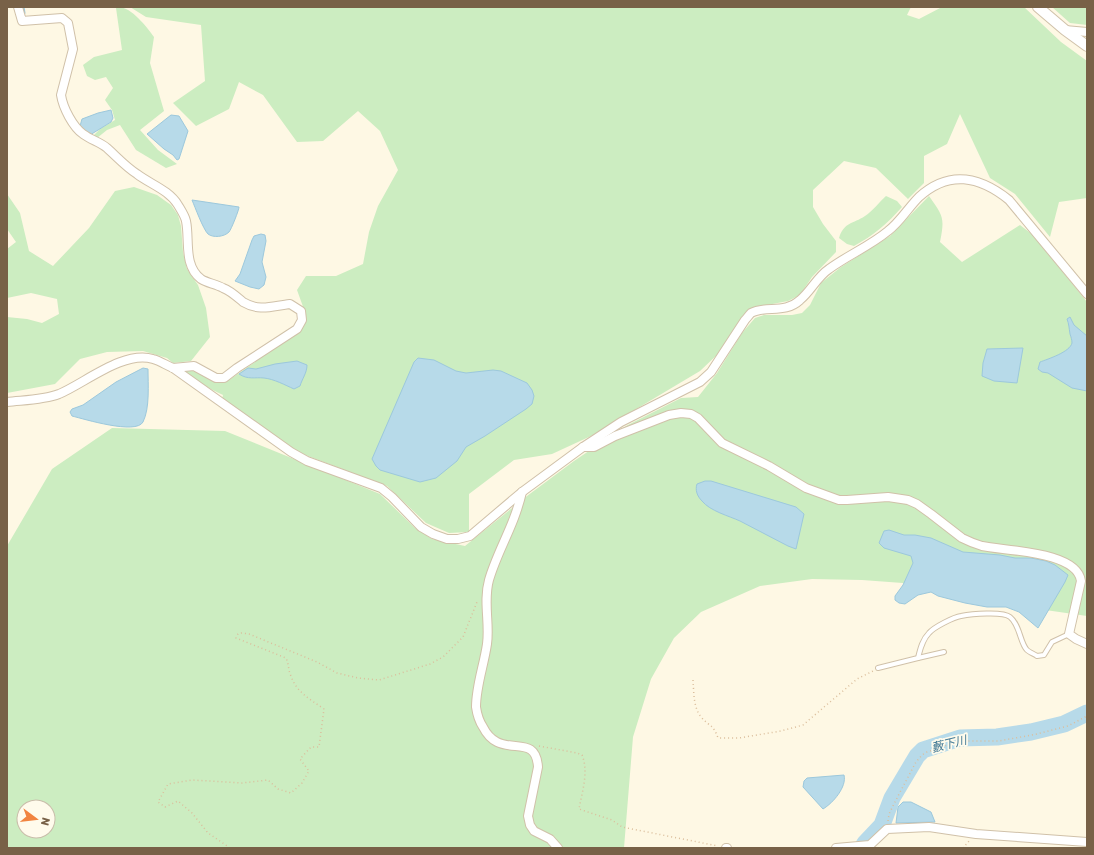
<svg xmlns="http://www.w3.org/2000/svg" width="1094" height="855" viewBox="0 0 1094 855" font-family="Rubik,'Noto Sans JP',sans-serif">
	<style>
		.green { fill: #ccedc1; fill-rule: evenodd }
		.water { fill: #b7dae9; stroke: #9cc8dc }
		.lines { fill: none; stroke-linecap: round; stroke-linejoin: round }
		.stream { stroke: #9cc8dc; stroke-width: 3 }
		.river { stroke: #b7dae9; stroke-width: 17 }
		.service-casing { stroke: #d0c1a9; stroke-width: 6 }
		.minor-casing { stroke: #d0c1a9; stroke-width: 10 }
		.tertiary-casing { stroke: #d0c1a9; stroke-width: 12 }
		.path { stroke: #dbbe9c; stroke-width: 1.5; stroke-dasharray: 1 3; stroke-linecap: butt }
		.service { stroke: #fff; stroke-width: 4 }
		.minor { stroke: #fff; stroke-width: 8 }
		.tertiary { stroke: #fff; stroke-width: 10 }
		.labels { text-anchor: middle; stroke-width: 3.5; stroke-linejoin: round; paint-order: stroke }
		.water-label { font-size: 12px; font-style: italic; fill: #427995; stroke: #fffbec }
	</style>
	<rect width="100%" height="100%" fill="#fef8e4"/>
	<g class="green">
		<path d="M119,7C131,7 147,27 154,37L150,63L164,111L140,130L158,150L177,164L166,168L136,150L120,125L107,130L97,138L94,135L100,129L115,120L112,110L105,100L113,88L106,77L95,80L87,76L83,65L94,57L122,50L116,8Z"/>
		<path d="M130,7H911L907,15L919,19L942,7H1024L1061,42L1087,61V198L1059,202L1050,237L1015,194L990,178L960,114L947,144L924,156V183L908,199L876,168L844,161L813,190V207L823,224L836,241V252L812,277L800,295L788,301L752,308L741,318L719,353L700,371L591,436L552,454L514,460L469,494V532L449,533L426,523L387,486L300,453L222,399L223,395C209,389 196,380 183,371C201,367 210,386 229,380L298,332L305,321L306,315L297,290L306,276H336L363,264L369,232L378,206L398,170L380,131L358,111L323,141L297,142L263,95L239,82L229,109L196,126L173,103L205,81L201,25L146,17Z"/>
		<path d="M1052,7H1087V25L1070,23Z"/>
		<path d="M7,182V194L20,213L29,251L53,266L89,228L115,191L134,187L157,195L171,205L178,215L181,226L183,252L187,269L198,285L206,308L210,337L191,361L173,363L167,358L143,351L107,352L80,359L55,384L7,393V317L27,319L42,323L59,314L57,299L31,293L7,298V249L16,242L7,229Z"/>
		<path d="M886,196L897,201L902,207C888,223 873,236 854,246L847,244L839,238C844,222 853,224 865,216C873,211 879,202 886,196Z"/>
		<path d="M929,196C943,216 945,217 940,242L962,262L1020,225L1033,235L1087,302V616L998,603L930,585L862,580L812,579L760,586L701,612L674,638L651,679L633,737L624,848H7V546L52,469L112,428L225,431L380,494L415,528L432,539L465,546L527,496L574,461L626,426L681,398L698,397L717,373L742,333L755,318L764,315H792L802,313L810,305L821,283L841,267L890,236ZM24,807H48V831H24Z"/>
	</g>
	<g class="water">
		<path d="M111,110L113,118L111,122L90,135L83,130L80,126L82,119L98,113Z"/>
		<path d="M171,115L179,116L188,131L179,159L177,160L173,155L164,149L147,134Z"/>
		<path d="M192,200L239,207C239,210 231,230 229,232C224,237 213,238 208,234C203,229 195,207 192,200Z"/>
		<path d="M261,234L265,235L266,241L262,262L266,277L264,285L259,289L250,287L235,281L240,274L252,240L254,236Z"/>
		<path d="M1070,317L1074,325L1087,336V391L1072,388L1048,373L1042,372L1038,369L1040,362C1048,359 1070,352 1072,343C1072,340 1071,337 1070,334C1069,328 1069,324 1067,319Z"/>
		<path d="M1023,348L1017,383L994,381L982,376L983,363L987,349Z"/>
		<path d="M418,358L434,360L456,371L466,373L493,370L501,371L527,383L532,390L534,396L532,404L526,409L485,436L466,447L457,461L436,478L420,482L380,470L376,466L372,459L414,362Z"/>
		<path d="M297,361L307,365C307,373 302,379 300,386L294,389C285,385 274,379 264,378C255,377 248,380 239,374L248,368L256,369L275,364Z"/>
		<path d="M143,368L148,369C148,384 150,408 143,422C136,435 84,419 72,416L70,412L72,409L83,405L116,382Z"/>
		<path d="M705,481H711L796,507L804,514L796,549L788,546C772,538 756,529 740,521C729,516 710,511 702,501C697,496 695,490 697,484Z"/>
		<path d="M889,530L904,535H915L931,538L963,552L1000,555L1015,558H1031L1046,561L1055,565L1068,575L1065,582L1038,628L1019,612L1006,607H987L965,603L938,596L931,592L918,595L905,604L899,603L895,600V596L903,585L913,563L911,556L884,548L879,543L884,531Z"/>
		<path d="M844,775C847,787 833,803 823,809L803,787L804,781L807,778Z"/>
		<path d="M903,802H911L931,812L935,822L896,823L898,807Z"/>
	</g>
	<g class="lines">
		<path class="stream" d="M23,7L24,13"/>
		<path class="river" d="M862,848L865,843L882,825L892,798L917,756L923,750L960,738L997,737L1031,732L1064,724L1087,713"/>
		<defs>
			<g id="service">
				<path d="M918,658L944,652"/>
				<path d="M878,668L918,658C920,650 922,640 929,633C934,627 954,617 961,616C971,614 1003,611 1010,617C1020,625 1020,643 1027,650C1029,652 1034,654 1037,656L1044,655L1052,642L1069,634"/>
			</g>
			<g id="minor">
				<path d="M18,7L22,21L62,18L68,23L73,49L61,95C63,108 73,127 83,134C91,140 100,142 107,148C117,157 126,167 137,174C150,184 169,190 178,205C181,210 185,216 186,221C190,240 183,265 201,279C207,283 216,284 223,288C231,291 237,297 243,302C260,312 272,306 290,304L301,311L302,320L297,329L237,368L224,378H216L194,366L173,368"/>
				<path d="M1065,30L1087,32"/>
				<path d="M7,402C24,400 43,400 59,394C85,383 124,350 153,359C160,361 166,365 173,368L291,452L307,461L381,488L392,497L421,527L433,534L447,539H458L470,536L522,492L583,447L621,422L700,382L711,372L745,320C747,318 749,315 751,313C766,305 785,314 800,300C811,291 817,277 829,269C848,255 870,246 888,231C900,222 908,208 919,197C949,170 979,176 1009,200L1087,294"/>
				<path d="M583,447H594L615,436L669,415L681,413L691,414L698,418L722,443L769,466L806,488L839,500H847L888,497L908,500L917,504L931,514L962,538C968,541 975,544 982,546C1005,551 1077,551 1081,581L1069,634L1076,639L1087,644"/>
				<path d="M522,492C520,501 517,510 514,518C506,539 495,559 489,580C483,601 490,624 487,644C484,665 476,686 476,707C477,714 479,721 483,727C486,733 491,739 497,742C515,751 536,738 538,767L528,816L530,825L534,831L550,839L558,848"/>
				<path d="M726,848H727"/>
				<path d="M836,848L870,845L887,829L929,827L976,834L1087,842"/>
			</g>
			<path id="tertiary" d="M1038,7L1065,30L1087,46"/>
		</defs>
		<use href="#service" class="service-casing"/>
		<use href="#minor" class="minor-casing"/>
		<use href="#tertiary" class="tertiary-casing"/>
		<g class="path">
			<path d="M693,680C694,693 693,708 702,718C711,728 713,724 718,738H739L781,731L803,725L857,679L873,671"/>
			<path d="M539,746L577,753L582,755C589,772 582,792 579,809L612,820L622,827L718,846"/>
			<path d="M888,821L889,814L898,796L916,762L922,755L927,752L959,741H999L1037,734L1068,726L1087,716"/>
			<path d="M230,848L208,833L192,813L178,801L165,807L158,802L168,784L192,780L242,783L268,780L278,789L291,793L302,783L309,771L300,759L311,747H319L324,709C310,699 297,693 291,676C288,670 289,664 286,658L236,638L238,634L241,633L249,634L317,662L337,673L358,678L379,680L430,664L443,657L463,637L477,602"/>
			<path d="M963,848L969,841"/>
		</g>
		<use href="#service" class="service"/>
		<use href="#minor" class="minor"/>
		<use href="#tertiary" class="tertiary"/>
	</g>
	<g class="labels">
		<g class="water-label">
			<text transform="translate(949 744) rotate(-14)" y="4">藪下川</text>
		</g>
	</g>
	<rect width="1094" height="855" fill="none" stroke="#786147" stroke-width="16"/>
	<g transform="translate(36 819) rotate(105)"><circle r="19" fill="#fffbec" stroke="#c9bdaa"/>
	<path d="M0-3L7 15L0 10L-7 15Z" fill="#f18440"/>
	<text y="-6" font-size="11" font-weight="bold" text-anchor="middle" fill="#786147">N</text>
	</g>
</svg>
